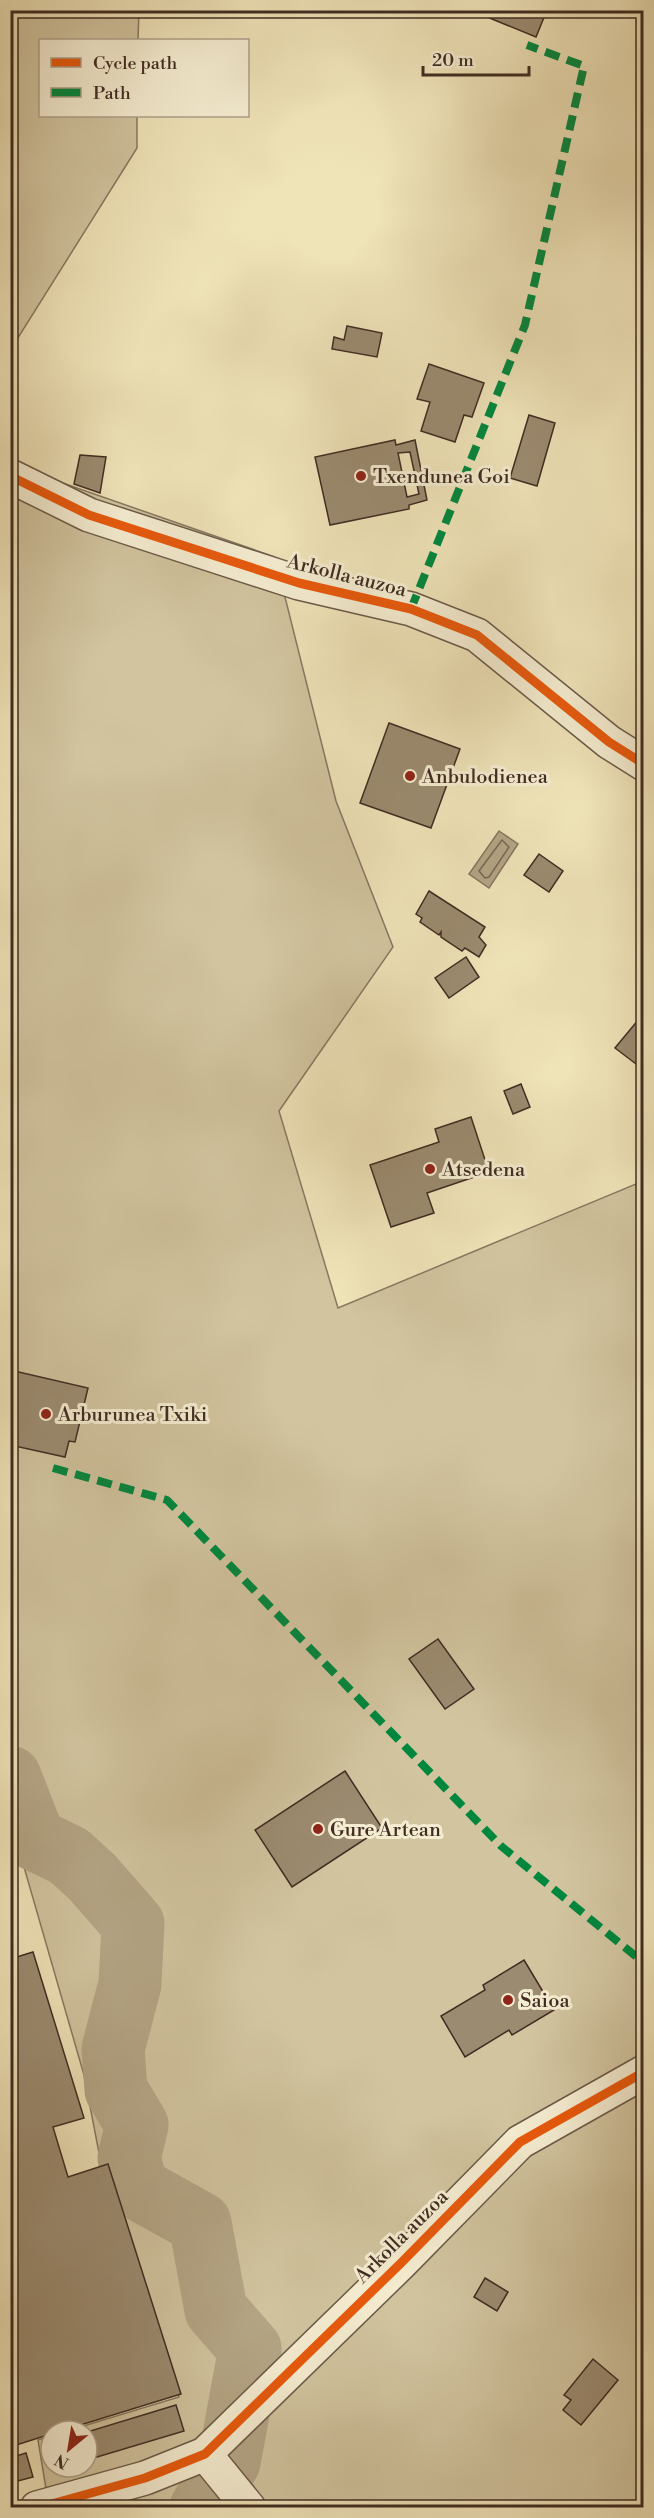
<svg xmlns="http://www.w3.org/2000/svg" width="654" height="2518" viewBox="0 0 654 2518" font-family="'Libre Bodoni',serif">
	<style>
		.green { fill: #d1c49f; stroke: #887861; stroke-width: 1.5 }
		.water { fill: #b4a585; stroke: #86755e; stroke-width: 1.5 }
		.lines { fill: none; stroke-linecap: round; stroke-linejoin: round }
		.shore { stroke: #7a6854; stroke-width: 1.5 }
		.river { stroke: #b4a585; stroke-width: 63 }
		.building { fill: #9b8b70; stroke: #402c23; stroke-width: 1.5; fill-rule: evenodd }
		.minor-casing { stroke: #6c5a48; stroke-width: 36 }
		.minor { stroke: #f5edd1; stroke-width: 33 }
		.quiet { stroke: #00873e; stroke-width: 8; stroke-dasharray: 15 8; stroke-linecap: butt }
		.cycleway-casing { stroke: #f5edd1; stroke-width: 13 }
		.cycleway { stroke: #e8590c; stroke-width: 9 }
		.poi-dot { fill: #8f2418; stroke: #f5edd1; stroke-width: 2 }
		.labels { text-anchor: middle; stroke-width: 6; stroke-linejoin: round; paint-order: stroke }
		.poi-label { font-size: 20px; fill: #402c23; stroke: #f5edd1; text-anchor: start }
		.street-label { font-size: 20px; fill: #402c23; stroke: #f5edd1 }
	</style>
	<rect width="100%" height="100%" fill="#efe3b8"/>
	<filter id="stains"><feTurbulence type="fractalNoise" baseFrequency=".00333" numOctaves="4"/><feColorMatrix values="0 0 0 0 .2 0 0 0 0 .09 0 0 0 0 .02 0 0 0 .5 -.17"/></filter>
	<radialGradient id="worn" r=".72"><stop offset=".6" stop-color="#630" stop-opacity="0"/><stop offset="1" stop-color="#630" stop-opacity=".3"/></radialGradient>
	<g class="green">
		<path d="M11,10L139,11L138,40H40V116H137V148L11,349Z"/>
		<path d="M11,465L275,557L336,801L393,947L279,1111L338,1308L643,1181V2507H49L38,2440L51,2436V2467H87V2431H67L179,2397L100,2158L84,2075L11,1822Z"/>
	</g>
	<path class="water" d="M499,831L518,844L489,888L469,874Z"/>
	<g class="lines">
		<path class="shore" d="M502,840L509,847L489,877L485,878L479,871Z"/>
		<path class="river" d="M10,1777L34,1839L69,1856L92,1877L133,1924L130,1984L113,2049L116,2090L137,2125L129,2158L137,2188L200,2223L216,2310L250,2349L229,2462L201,2508"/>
	</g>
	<g class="building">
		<path d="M470,10H547L536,37Z"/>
		<path d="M347,326L382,333L377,357L332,349L334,337L344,340Z"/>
		<path d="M429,364L484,383L472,417L464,415L455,442L421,431L430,402L417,399Z"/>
		<path d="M529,415L555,423L537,486L510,478Z"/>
		<path d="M395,440L396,445L415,440L427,500L409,505V509L330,525L315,457ZM410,452L419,494L407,497L398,453Z"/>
		<path d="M80,455L106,457L100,493L74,484Z"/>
		<path d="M389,723L460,749L431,828L360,803Z"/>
		<path d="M539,854L563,871L549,892L524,875Z"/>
		<path d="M429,891L485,927L479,937L486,945L479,957L465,948L462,951L441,937V932L439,935L420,922L422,918L416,914Z"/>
		<path d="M466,957L479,977L449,998L435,978Z"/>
		<path d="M644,1013V1070L615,1048Z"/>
		<path d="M521,1084L530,1107L513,1114L504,1091Z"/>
		<path d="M471,1117L489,1172L427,1193L434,1213L391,1227L370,1165L439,1142L435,1129Z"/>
		<path d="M10,1370L88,1388L75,1442L69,1441L65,1457L10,1445Z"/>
		<path d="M438,1639L474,1689L445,1709L409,1659Z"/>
		<path d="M345,1771L382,1828L292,1887L255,1830Z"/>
		<path d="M33,1952L84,2118L53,2127L68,2177L108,2164L181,2394L61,2431H51V2434L10,2447V1959Z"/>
		<path d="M524,1960L554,2010L512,2035L509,2030L465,2057L441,2016L485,1990L483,1985Z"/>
		<path d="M485,2278L508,2292L497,2311L474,2297Z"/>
		<path d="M593,2359L618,2380L581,2425L563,2410L571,2400L564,2395Z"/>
		<path d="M176,2405L184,2431L87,2460V2432Z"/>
		<path d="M26,2453L33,2477L10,2483V2458Z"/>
	</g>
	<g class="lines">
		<defs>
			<g id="minor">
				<path d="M10,476L89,515L299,583L411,609L477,635L609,742L644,764"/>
				<path d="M205,2454L249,2508"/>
				<path d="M37,2508L145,2478L205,2454L401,2263L520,2142L644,2072"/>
			</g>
		</defs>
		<use href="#minor" class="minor-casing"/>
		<use href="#minor" class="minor"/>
		<g class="quiet">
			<path d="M411,609L525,325L584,66L527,45"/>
			<path d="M53,1468L167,1500L501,1846L644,1963"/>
		</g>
		<defs>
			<g id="cycleway">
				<path d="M10,476L89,515L299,583L411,609L477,635L609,742L644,764"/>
				<path d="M37,2508L145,2478L205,2454L401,2263L520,2142L644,2072"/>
			</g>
		</defs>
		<use href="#cycleway" class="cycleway-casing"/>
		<use href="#cycleway" class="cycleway"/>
	</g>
	<g class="poi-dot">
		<circle cx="361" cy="476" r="6"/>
		<circle cx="410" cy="776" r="6"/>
		<circle cx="430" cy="1169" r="6"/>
		<circle cx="46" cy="1414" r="6"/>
		<circle cx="318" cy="1829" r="6"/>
		<circle cx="508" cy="2000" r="6"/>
	</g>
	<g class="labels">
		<g class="poi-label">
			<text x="373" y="483">Txendunea Goi</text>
			<text x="422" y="783">Anbulodienea</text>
			<text x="442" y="1176">Atsedena</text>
			<text x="58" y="1421">Arburunea Txiki</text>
			<text x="330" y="1836">Gure Artean</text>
			<text x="520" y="2007">Saioa</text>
		</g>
		<g class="street-label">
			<text transform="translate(347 575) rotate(14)" y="7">Arkolla auzoa</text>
			<text transform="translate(401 2236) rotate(-45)" y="7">Arkolla auzoa</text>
		</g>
	</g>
	<rect width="654" height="2518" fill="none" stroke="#efe3b8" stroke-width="36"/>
	<rect x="12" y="12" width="630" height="2494" fill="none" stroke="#402c23" stroke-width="3"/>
	<rect x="18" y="18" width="618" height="2482" fill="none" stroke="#402c23" stroke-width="1.5"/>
	<rect x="39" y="39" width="210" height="78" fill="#f5edd1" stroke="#ada08b" stroke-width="1.5"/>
	<rect x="51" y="58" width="30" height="9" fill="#e8590c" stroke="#ada08b" stroke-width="1.5"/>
	<text x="93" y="69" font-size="18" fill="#402c23">Cycle path</text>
	<rect x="51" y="88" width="30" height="9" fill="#00873e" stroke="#ada08b" stroke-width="1.5"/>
	<text x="93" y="99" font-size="18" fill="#402c23">Path</text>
	<g transform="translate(69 2449) rotate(210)"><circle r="28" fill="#f5edd1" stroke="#ada08b" stroke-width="1.5"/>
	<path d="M0-4.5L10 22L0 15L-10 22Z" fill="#8f2418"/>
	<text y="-9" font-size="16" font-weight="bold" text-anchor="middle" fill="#402c23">N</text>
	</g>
	<path d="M423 66v9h106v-9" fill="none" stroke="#402c23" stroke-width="3"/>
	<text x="432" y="66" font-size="18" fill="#402c23" stroke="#f5edd1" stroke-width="4.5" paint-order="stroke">20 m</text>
	<rect width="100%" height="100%" filter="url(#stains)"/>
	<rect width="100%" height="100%" fill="url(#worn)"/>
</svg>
